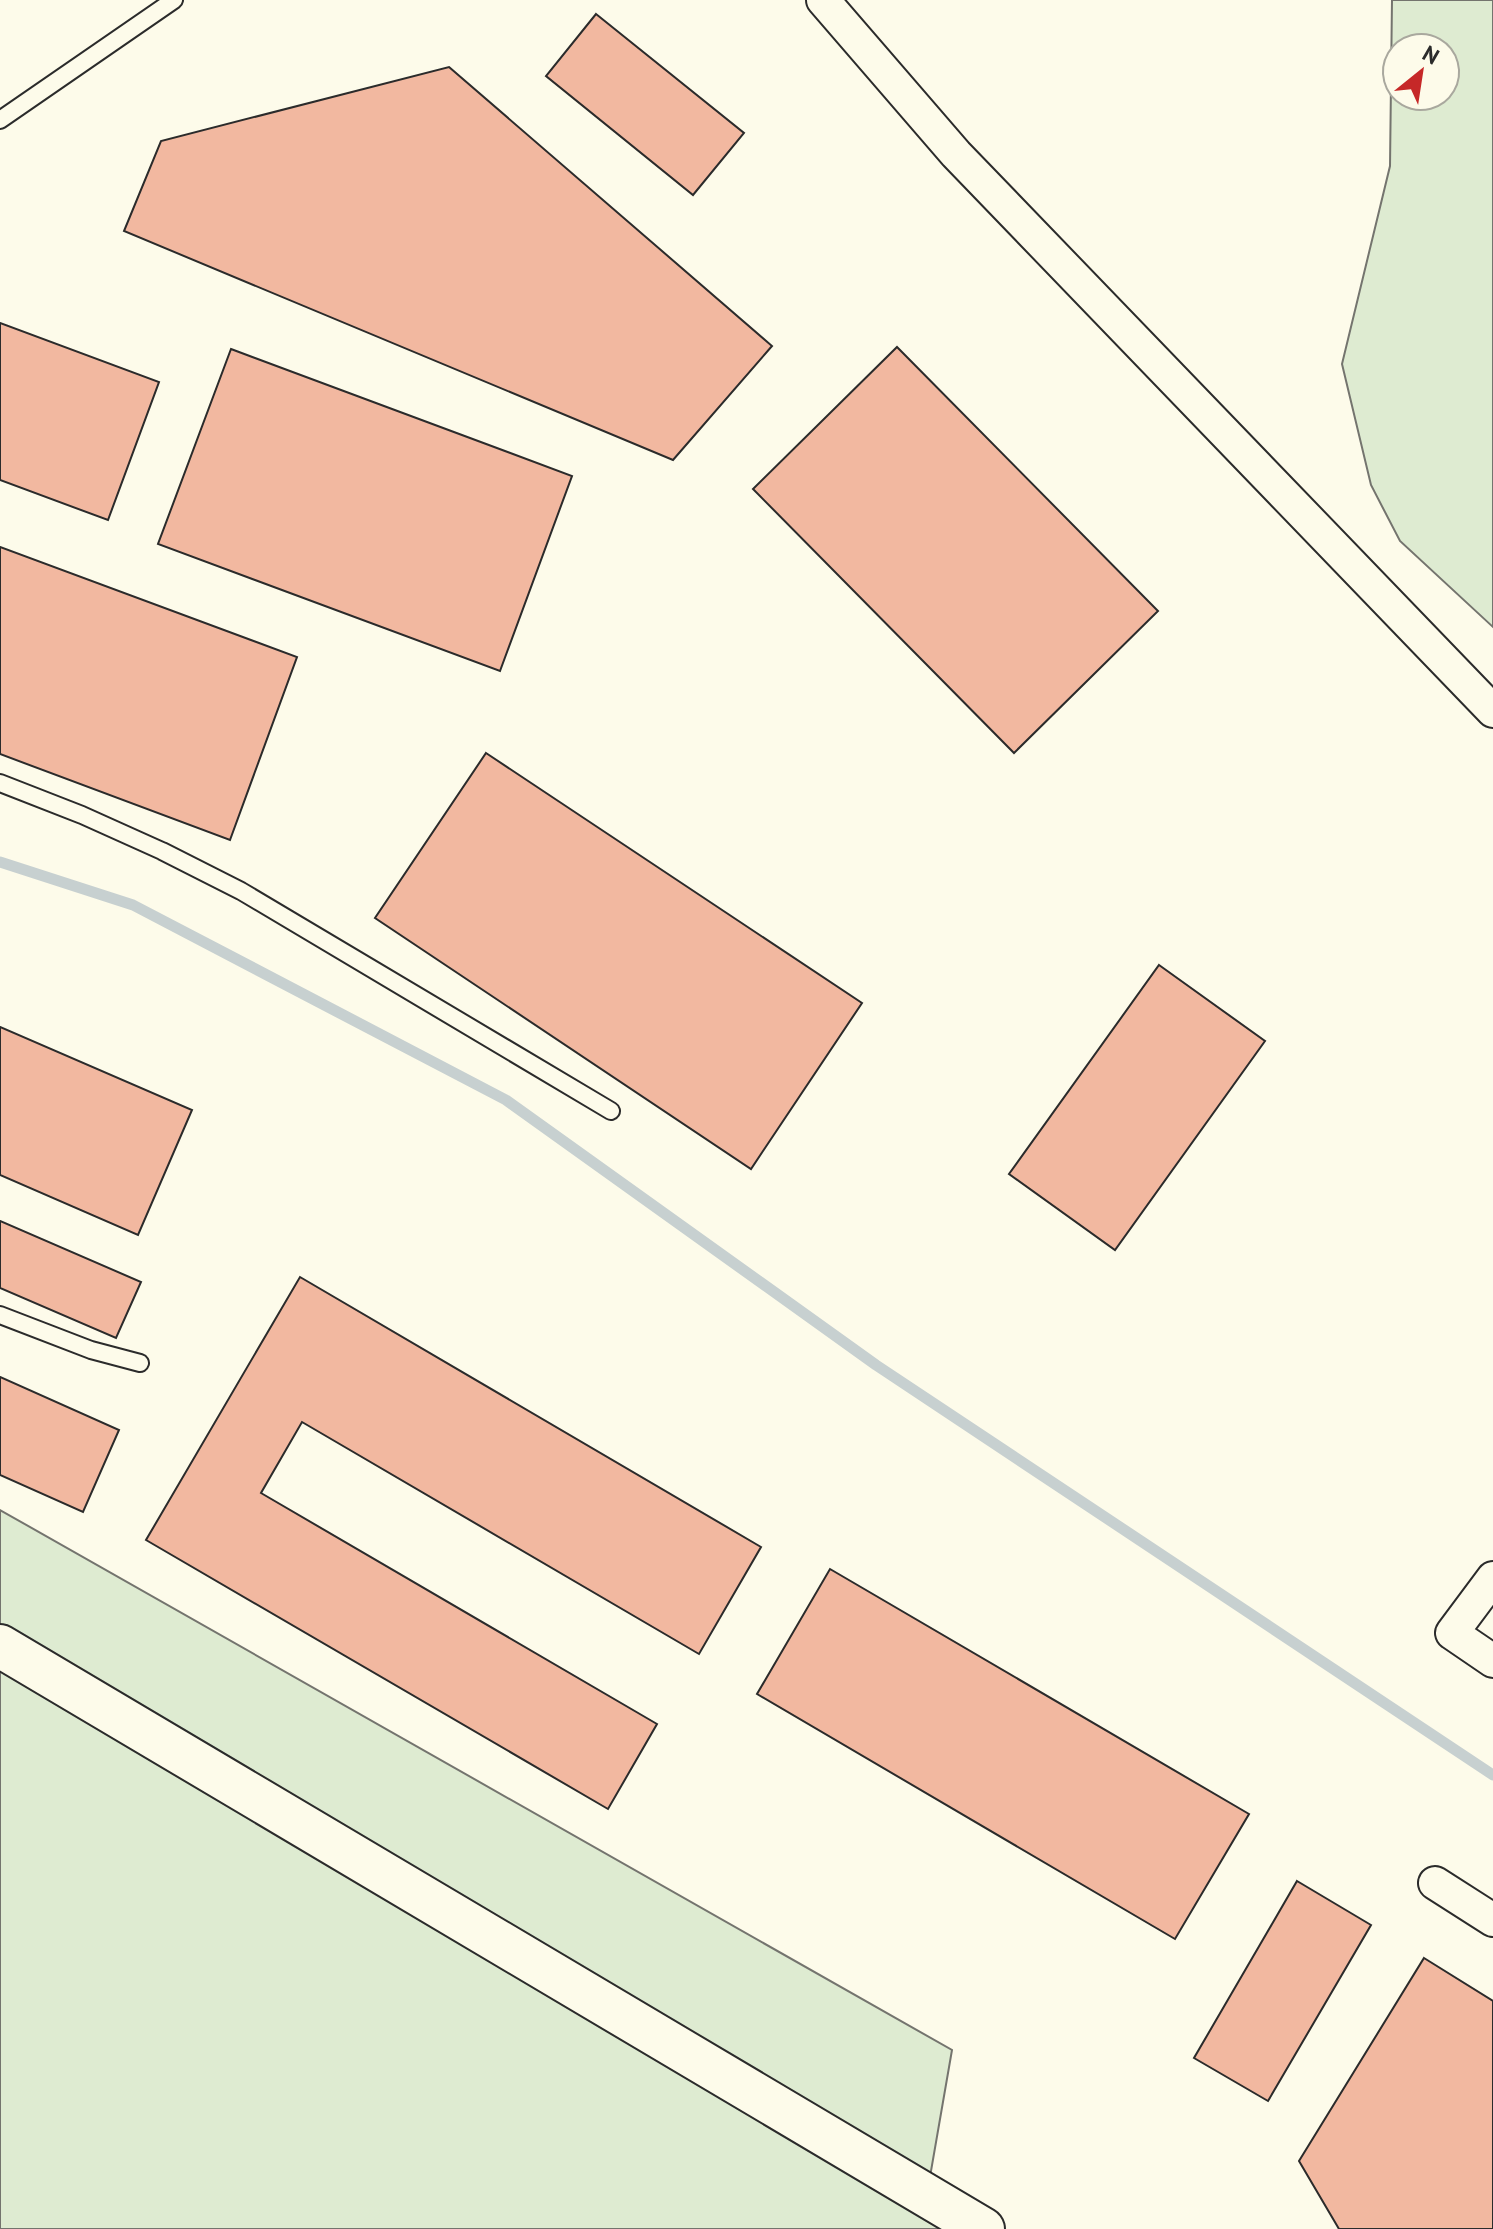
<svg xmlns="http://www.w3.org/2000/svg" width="1493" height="2229" viewBox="0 0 1493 2229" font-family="'PT Sans',sans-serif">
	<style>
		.green { fill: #deebd1; stroke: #74746e; stroke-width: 2; fill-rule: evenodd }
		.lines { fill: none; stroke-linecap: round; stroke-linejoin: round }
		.stream { stroke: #c7d0d0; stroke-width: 11 }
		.building { fill: #f2b8a0; stroke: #2b2b2b; stroke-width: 2 }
		.service-casing { stroke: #2b2b2b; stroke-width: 20 }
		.minor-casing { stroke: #2b2b2b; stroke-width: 36 }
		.tertiary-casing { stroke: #2b2b2b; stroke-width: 46 }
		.service { stroke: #fdfbea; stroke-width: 16 }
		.minor { stroke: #fdfbea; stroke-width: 32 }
		.tertiary { stroke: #fdfbea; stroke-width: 42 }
	</style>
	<rect width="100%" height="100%" fill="#fdfbea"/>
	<g class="green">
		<path d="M1392,0H1493V627L1400,541L1371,485L1342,364L1390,166ZM1445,48V96H1397V48Z"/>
		<path d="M0,1510L952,2050L927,2194L974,2229H0Z"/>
	</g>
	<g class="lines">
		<path class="stream" d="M0,862L133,905L506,1100L876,1365L1493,1775"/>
	</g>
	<g class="building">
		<path d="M596,14L744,133L693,195L546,76Z"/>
		<path d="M449,67L772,346L673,460L124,231L161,141Z"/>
		<path d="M0,323L159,382L108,520L0,480Z"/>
		<path d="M897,347L1158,611L1014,753L753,489Z"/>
		<path d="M231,349L572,476L500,671L158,544Z"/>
		<path d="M0,547L297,657L230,840L0,754Z"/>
		<path d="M486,753L862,1003L751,1169L375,918Z"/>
		<path d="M1159,965L1265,1041L1115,1250L1009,1174Z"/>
		<path d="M0,1027L192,1110L138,1235L0,1175Z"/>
		<path d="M0,1221L141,1282L116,1338L0,1288Z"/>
		<path d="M300,1277L761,1547L699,1654L302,1422L261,1493L657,1724L608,1809L146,1540Z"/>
		<path d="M0,1377L119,1430L83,1512L0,1475Z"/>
		<path d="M830,1569L1249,1814L1175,1939L757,1694Z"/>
		<path d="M1297,1881L1371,1925L1268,2101L1194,2058Z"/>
		<path d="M1424,1958L1493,2001V2229H1339L1299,2161Z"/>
	</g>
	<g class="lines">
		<defs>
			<g id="service">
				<path d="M0,120L174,0"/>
				<path d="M0,783L82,815L162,851L241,891L611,1111"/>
				<path d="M0,1315L91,1350L140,1363"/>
			</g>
			<g id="minor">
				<path d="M823,0L956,154L1493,711"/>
				<path d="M1493,1578L1452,1633L1493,1661"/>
				<path d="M1435,1883L1493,1920"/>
			</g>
			<path id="tertiary" d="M0,1646L983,2229"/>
		</defs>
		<use href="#service" class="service-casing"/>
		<use href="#minor" class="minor-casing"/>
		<use href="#tertiary" class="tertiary-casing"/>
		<use href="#service" class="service"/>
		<use href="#minor" class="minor"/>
		<use href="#tertiary" class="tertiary"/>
	</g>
	<g transform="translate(1421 72) rotate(30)"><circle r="38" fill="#fdfbea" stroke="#a9a89e" stroke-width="2"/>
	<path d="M0-6L14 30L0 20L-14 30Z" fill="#c62828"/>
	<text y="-12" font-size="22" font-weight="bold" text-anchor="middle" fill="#2b2b2b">N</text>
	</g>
</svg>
